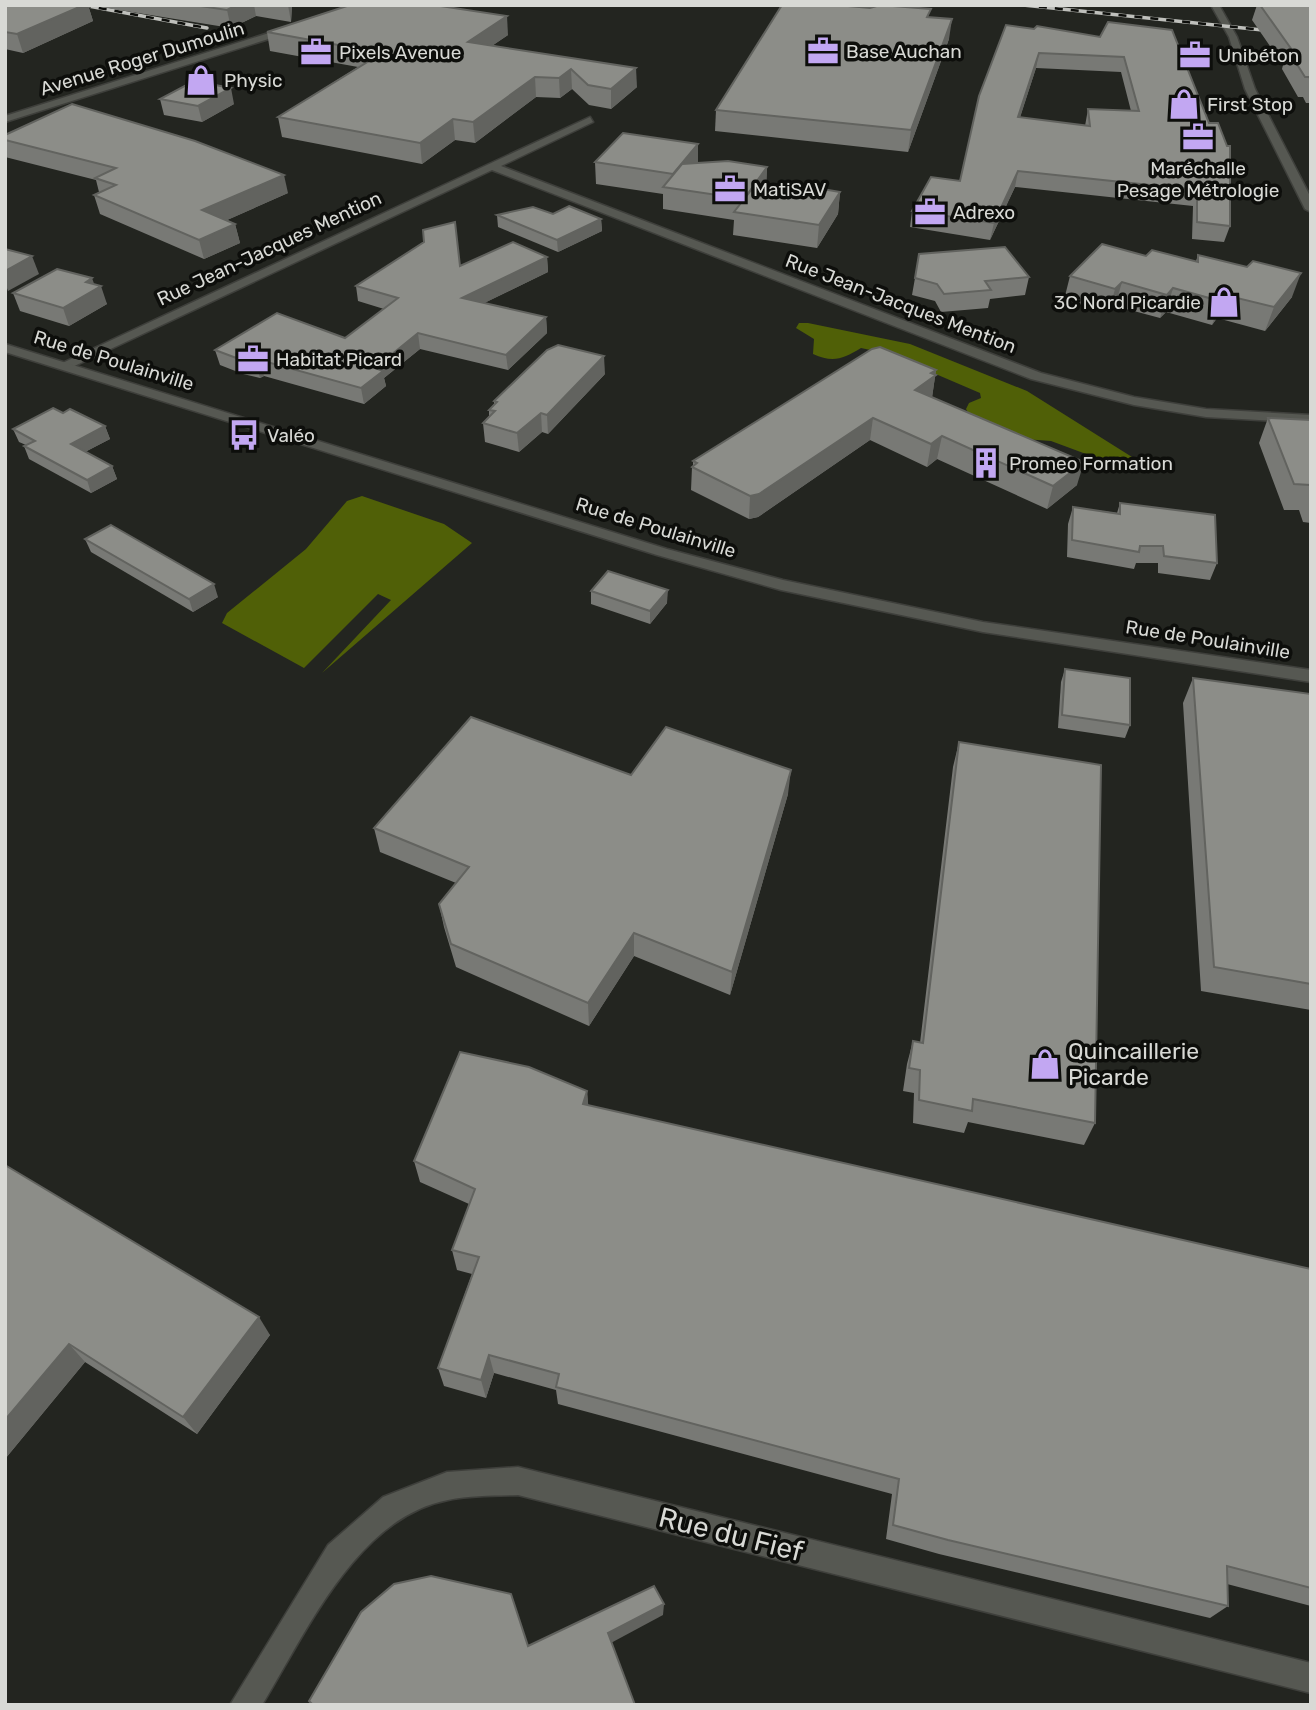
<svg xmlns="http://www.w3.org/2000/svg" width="1316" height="1710" viewBox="0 0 1316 1710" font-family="Rubik,sans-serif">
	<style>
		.water { fill: #506007 }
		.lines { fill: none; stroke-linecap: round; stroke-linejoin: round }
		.minor-casing { stroke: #3e3f3b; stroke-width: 3 }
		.tertiary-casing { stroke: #3e3f3b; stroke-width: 3 }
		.secondary-casing { stroke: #3e3f3b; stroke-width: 3 }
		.minor { fill: #565852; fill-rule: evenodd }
		.tertiary { fill: #565852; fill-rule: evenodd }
		.secondary { fill: #565852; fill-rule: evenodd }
		.rail-casing { stroke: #bfc0bc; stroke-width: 3.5 }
		.rail { stroke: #0d0e0b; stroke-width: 2.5; stroke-dasharray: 8; stroke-linecap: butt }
		.wall { fill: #787975; fill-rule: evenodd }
		.shaded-wall { fill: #62635f }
		.building { fill: #8c8d88; stroke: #62635f; stroke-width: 2; fill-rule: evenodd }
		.labels { text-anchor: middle; stroke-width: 7; stroke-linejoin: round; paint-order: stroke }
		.far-poi-label { font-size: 19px; fill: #d8d9d5; stroke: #0d0e0b; text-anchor: start }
		.far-street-label { font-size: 19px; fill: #d8d9d5; stroke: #0d0e0b }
		.poi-label { font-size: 23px; fill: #d8d9d5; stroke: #0d0e0b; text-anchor: start }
		.near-street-label { font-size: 28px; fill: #d8d9d5; stroke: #0d0e0b }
	</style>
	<rect width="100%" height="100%" fill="#232520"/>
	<g class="water">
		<path d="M799,323H808L910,344L1027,391L1132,457L1134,466L1113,464L1051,441L1024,439L970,416L966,409L969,403L981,398L980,393L889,354L861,348C843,359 833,363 813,354L814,339L796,328Z"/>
		<path d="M362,496L444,524L472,543L322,673L391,600L378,594L304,668L222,623L227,613L306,549L347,501Z"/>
	</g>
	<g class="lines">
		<defs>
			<g id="minor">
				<path d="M590,117L593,122L501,166L1041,373L1134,397L1206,409L1311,415V423L1206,417L1134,405L1031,379L492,170L68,369L56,366Z"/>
				<path d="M518,1467L1311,1663V1693L518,1495C495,1496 471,1495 448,1500C357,1517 306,1633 262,1705H230L328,1545L383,1497L447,1472Z"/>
			</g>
			<path id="tertiary" d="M5,344L667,549L783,580L983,622L1311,670V682L983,632L781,590L657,555L5,352Z"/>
			<g id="secondary">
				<path d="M1211,5H1219L1237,37L1255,89L1311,198V212L1305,209L1245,89L1229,37Z"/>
				<path d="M291,26L294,31L5,122V116Z"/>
			</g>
		</defs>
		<use href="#minor" class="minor-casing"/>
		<use href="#tertiary" class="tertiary-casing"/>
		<use href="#secondary" class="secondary-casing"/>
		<use href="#minor" class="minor"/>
		<use href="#tertiary" class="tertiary"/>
		<use href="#secondary" class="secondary"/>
		<defs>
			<g id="rail">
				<path d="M83,5L207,28"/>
				<path d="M1023,5L1311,35"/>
			</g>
		</defs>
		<use href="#rail" class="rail-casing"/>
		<use href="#rail" class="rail"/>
	</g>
	<g class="wall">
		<path d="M5,5H292L291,22L256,16L231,28L88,5L93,21L23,53L5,49Z"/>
		<path d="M1257,5H1311V103H1306L1303,97H1298L1282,69L1283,65L1252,20Z"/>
		<path d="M930,17L949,39L908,152L715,131L716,110Z"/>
		<path d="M1108,22L1230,226L1224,242L1192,239L1193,206L1015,187L990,240L910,227L912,211L960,181L1006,25L1100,37ZM1036,68L1121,72L1131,111L1088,109L1085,126L1020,117Z"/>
		<path d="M267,32L508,35L493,45L637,87L611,109L589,105L572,89L560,98L536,97L475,143L455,140L422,164L282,137L278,117L358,67L270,51Z"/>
		<path d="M160,99L234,104L202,122L164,115Z"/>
		<path d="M5,135L288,193L227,220L235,224L240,243L204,259L100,214L94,195L99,192L96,180L5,157Z"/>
		<path d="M595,162L698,163L767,167L766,188L840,192L838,214L817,248L733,235L734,220L663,209V194L596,184Z"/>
		<path d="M553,214L601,219L602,231L558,252L498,227L497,215Z"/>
		<path d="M1198,255L1292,297L1265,331L1217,318L1212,325L1166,312L1160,318L1115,306L1109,312L1064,300L1070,276L1196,261Z"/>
		<path d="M547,257L548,272L484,303L546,317L547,333L508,370L420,349L384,378L386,386L364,404L264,376L260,378L243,374L220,365L215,350L345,338L384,309L358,301L356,286L460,266Z"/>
		<path d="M1029,277L1025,295L990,299L988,308L941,312L935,301L912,295L915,278Z"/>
		<path d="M94,284L107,304L69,326L20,311L13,293Z"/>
		<path d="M936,370L932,397L1077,485L1047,509L937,459L927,467L870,440L758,517L749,519L691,490L692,467L693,466V461Z"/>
		<path d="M605,374L548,434L542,432L519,452L485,442L483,423L489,416V410L494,404V401Z"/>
		<path d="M63,413L105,426L110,439L85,452L112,466L117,479L91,493L29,459L24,446L26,445L19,442L13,429Z"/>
		<path d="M1268,418L1311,420V523L1303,522L1299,510H1284L1259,443Z"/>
		<path d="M1120,503L1217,563L1210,580L1158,573V563H1136L1134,569L1067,557L1068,524L1073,507L1117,513Z"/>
		<path d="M85,539L218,597L193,612L91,552Z"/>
		<path d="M591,591L667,603L650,624L591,604Z"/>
		<path d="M1065,669L1130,725L1125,738L1058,728L1061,682Z"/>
		<path d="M1193,678L1311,694V1010L1201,991L1183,703Z"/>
		<path d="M959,742L1095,1123L1084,1145L968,1122L964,1133L913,1123L914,1093L903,1091L907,1064L913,1041L920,1043L953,767Z"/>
		<path d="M631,775L788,794L730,995L634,956L589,1026L456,967L444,927L439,904L456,883L380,852L374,828Z"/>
		<path d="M587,1091L588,1106L1311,1269V1606L1227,1584L1228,1606L1210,1618L939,1554L886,1539L892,1494L558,1404L556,1390L494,1373L486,1398L444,1386L438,1368L472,1274L457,1270L452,1250L469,1204L420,1182L414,1161Z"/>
		<path d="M5,1165L270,1335L197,1434L85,1362L5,1459Z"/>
	</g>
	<g class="shaded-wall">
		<path d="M84,5H88L93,21L23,53L17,34Z"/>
		<path d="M237,5H254L256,16L231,28L227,10Z"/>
		<path d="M288,5H292L291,22Z"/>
		<path d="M507,16L508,35L470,61L468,42Z"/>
		<path d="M952,19L949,39L908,152L911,130Z"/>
		<path d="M1039,53L1036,68L1015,133L1018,117Z"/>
		<path d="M636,68L637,87L611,109V89Z"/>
		<path d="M571,69L572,89L560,98L559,78Z"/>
		<path d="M535,77L536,97L475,143L473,122Z"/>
		<path d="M231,88L234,104L202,122L198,106Z"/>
		<path d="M453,119L455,140L422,164L420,143Z"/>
		<path d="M698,144V166L673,174Z"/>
		<path d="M767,167L766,189L744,199Z"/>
		<path d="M1018,171L1015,187L990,240L994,223Z"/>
		<path d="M284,175L288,193L207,229L202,210Z"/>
		<path d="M840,192L838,214L817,248L819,225Z"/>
		<path d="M601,219L602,231L558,252L557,240Z"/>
		<path d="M235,224L240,243L204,259L199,240Z"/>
		<path d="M32,256L39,274L8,291L5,283V271Z"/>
		<path d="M547,257L548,272L464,313L462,298Z"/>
		<path d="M1301,273L1292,297L1265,331L1274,307Z"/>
		<path d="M92,278L96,289L101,286L107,304L69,326L63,308L86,282Z"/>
		<path d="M1122,282L1115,306L1109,312L1115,289Z"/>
		<path d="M1173,288L1166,312L1160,318L1167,295Z"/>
		<path d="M1225,295L1217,318L1212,325L1220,301Z"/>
		<path d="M546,317L547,333L508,370L506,355Z"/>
		<path d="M418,333L420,349L384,378L386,386L364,404L361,388L375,368Z"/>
		<path d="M604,356L605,374L548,434L547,415Z"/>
		<path d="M260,360L264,376L260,378L256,363Z"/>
		<path d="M936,370L932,398L915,390L931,373Z"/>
		<path d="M541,413L542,432L519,452L517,433Z"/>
		<path d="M873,418L870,440L758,517L749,519L750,496Z"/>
		<path d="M105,426L110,439L75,457L71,444Z"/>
		<path d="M942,436L937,459L927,467L931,444Z"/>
		<path d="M1084,462L1077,485L1047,509L1053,486Z"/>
		<path d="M112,466L117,479L91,493L87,480Z"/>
		<path d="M214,584L218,597L193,612L189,599Z"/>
		<path d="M668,590L667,603L650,624V611Z"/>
		<path d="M791,770L788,794L730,995L732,972Z"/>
		<path d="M634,933V956L589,1026L588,1003Z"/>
		<path d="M587,1091L589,1113L583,1104Z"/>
		<path d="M259,1317L270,1335L197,1434L183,1417Z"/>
		<path d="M69,1344L85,1362L5,1459V1420Z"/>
		<path d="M489,1355L494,1373L486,1398L481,1380Z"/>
		<path d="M664,1604L663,1615L609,1644L608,1633Z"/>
	</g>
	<g class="building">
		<path d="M5,5H84L17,34L5,32Z"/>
		<path d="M194,5H237L227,10Z"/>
		<path d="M350,5H434L507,16L468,42L636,68L611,89L588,85L571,69L559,78L535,77L473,122L453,119L420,143L278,117L382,53L267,32Z"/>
		<path d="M782,5H837L870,8L880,5L931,9L927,17L952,19L911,130L716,110Z"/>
		<path d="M1260,5H1309L1311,8V80L1309,77H1305L1288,50H1292Z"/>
		<path d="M1108,22L1172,30L1209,123H1218L1227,146H1230V226L1197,222V190L1018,171L994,223L912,211L931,177L960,181L979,96L1006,25L1034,29L1037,26L1100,37ZM1039,53L1124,57L1139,111L1088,109L1090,126L1018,117Z"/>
		<path d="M194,81L231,88L198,106L160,99Z"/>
		<path d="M72,104L195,141L284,175L202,210L235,224L199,240L94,195L116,185L95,178L116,168L5,140V135Z"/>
		<path d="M623,133L698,144L673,174L595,162Z"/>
		<path d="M728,161L767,167L744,199L663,187L682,164Z"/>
		<path d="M799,185L840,192L819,225L734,212L752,189Z"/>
		<path d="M569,206L601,219L557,240L497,215L533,207L553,214Z"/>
		<path d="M455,222L460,266L513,242L547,257L462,298L546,317L506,355L418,333L375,368L383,371L361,388L260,360L256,363L239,359L215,350L277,313L345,338L398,298L356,286L424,242L423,230Z"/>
		<path d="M1102,244L1146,256L1152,250L1198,262V255L1247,267L1253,261L1301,273L1274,307L1225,295L1220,301L1173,288L1167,295L1122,282L1115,289L1070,276Z"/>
		<path d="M1005,247L1029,277L985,281L991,290L944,294L937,284L915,278L919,254Z"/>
		<path d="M5,249L32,256L5,271Z"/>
		<path d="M57,269L92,278L86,282L101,286L63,308L13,293Z"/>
		<path d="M558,345L604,356L547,415L541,413L517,433L483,423L495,411L489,410L497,402L494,401L547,350Z"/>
		<path d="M880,347L936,370L931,373L936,375L915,390L1084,462L1053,486L942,436L931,444L873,418L759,494L750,496L692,467L697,463L693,461L872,349Z"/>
		<path d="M53,408L63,413L70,409L105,426L71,444L112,466L87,480L24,446L35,441L13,429Z"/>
		<path d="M1268,418L1311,420V488L1310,485L1294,484Z"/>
		<path d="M1120,503L1215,515L1217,563L1164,556L1163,546H1140L1139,552L1072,540L1073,507L1120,514Z"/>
		<path d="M111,525L214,584L189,599L85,539Z"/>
		<path d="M608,571L668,590L650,611L591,591Z"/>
		<path d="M1065,669L1130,678V725L1062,715Z"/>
		<path d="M1193,678L1311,694V984L1214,967Z"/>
		<path d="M471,717L631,775L666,727L791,770L732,972L634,933L588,1003L451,944L439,904L469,867L374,828Z"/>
		<path d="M959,742L1101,765L1095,1123L973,1099L972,1111L919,1100L920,1070L909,1068L913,1041L923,1043Z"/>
		<path d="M460,1052L529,1067L587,1091L583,1104L1311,1269V1588L1227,1566L1228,1606L948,1540L893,1525L899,1479L556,1387L559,1374L489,1355L481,1380L438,1368L479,1257L452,1250L475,1189L414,1161Z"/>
		<path d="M5,1165L259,1317L183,1417L69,1344L5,1420Z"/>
		<path d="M431,1576L511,1594L528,1646L654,1586L664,1604L608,1633L635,1705H313L309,1701L361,1612L394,1584Z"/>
	</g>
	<defs>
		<symbol id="office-bare" viewBox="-9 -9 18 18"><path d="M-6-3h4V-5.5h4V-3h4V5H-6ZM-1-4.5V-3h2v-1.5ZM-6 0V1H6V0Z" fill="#c2a7f2" stroke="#0d0e0b" stroke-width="2.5" paint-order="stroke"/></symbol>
		<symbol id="shop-bare" viewBox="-9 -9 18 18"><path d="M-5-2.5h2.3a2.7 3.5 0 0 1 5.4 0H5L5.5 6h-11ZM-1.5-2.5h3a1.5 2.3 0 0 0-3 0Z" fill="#c2a7f2" stroke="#0d0e0b" stroke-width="2.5" paint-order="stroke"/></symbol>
		<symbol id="bus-bare" viewBox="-9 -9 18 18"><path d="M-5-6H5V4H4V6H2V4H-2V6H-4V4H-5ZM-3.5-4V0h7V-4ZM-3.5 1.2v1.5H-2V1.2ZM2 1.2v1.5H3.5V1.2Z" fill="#c2a7f2" stroke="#0d0e0b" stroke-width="2.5" paint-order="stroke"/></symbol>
		<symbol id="building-bare" viewBox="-9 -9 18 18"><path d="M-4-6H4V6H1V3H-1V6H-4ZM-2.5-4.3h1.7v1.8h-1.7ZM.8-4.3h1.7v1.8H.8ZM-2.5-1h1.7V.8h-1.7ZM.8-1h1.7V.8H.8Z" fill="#c2a7f2" stroke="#0d0e0b" stroke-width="2.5" paint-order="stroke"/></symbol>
	</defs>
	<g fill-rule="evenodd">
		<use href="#office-bare" x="801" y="29" width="44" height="44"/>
		<use href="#office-bare" x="294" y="30" width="44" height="44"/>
		<use href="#office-bare" x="1173" y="33" width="44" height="44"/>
		<use href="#shop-bare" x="179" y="58" width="44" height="44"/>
		<use href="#shop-bare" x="1162" y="82" width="44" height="44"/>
		<use href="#office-bare" x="1176" y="115" width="44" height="44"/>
		<use href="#office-bare" x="708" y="167" width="44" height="44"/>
		<use href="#office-bare" x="908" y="190" width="44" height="44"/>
		<use href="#shop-bare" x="1202" y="280" width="44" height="44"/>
		<use href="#office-bare" x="231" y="337" width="44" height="44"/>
		<use href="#bus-bare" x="222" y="413" width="44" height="44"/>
		<use href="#building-bare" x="964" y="441" width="44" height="44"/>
		<use href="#shop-bare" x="1023" y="1042" width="44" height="44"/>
	</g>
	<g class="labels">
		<g class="far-poi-label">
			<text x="846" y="58">Base Auchan</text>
			<text x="339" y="59">Pixels Avenue</text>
			<text x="1218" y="62">Unibéton</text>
			<text x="224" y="87">Physic</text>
			<text x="1207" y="111">First Stop</text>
			<text x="1198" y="175" text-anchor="middle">Maréchalle<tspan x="1198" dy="22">Pesage Métrologie</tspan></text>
			<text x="753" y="196">MatiSAV</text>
			<text x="953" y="219">Adrexo</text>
			<text x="1201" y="309" text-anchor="end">3C Nord Picardie</text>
			<text x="276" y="366">Habitat Picard</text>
			<text x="267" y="442">Valéo</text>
			<text x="1009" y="470">Promeo Formation</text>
		</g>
		<g class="far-street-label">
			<text transform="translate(142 58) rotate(-17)" y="7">Avenue Roger Dumoulin</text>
			<text transform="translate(269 248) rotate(-25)" y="7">Rue Jean-Jacques Mention</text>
			<text transform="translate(901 303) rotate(21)" y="7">Rue Jean-Jacques Mention</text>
			<text transform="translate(114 360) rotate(17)" y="7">Rue de Poulainville</text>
			<text transform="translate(656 527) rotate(17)" y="7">Rue de Poulainville</text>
			<text transform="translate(1208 639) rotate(9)" y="7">Rue de Poulainville</text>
		</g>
		<g class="poi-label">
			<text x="1068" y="1059">Quincaillerie<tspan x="1068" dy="26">Picarde</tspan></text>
		</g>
		<g class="near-street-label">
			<text transform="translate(731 1534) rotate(14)" y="10">Rue du Fief</text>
		</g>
	</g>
	<rect width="1316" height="1710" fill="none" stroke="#d8d9d5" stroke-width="14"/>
</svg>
